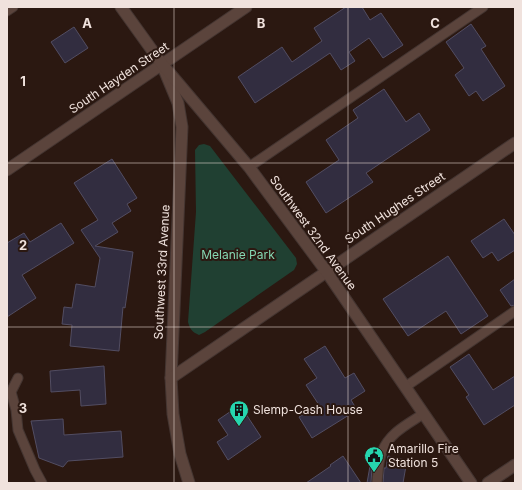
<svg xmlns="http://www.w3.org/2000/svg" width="522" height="490" viewBox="0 0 522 490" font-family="Inter,sans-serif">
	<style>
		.green { fill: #204032 }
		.building { fill: #322d40; stroke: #524d62 }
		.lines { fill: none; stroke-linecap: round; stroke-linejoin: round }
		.service-casing { stroke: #443531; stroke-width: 11 }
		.minor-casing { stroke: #443531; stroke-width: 13 }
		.tertiary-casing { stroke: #443531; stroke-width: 13 }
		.secondary-casing { stroke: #443531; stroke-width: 13 }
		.service { stroke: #5b443c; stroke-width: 9 }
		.minor { stroke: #5b443c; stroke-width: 11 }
		.tertiary { stroke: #5b443c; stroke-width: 11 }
		.secondary { stroke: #5b443c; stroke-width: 11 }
		.grid { fill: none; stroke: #f0e2dd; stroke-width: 1; stroke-opacity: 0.55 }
		.labels { text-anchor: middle; stroke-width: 4; stroke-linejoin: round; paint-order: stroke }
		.street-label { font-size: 12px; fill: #f0e2dd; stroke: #2b1811 }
		.park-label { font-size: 12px; fill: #85d7b2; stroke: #2b1811 }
		.poi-label { font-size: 12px; fill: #f0e2dd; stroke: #2b1811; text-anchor: start }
		.grid-label { font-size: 13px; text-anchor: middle; font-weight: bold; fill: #f0e2dd; stroke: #2b1811; stroke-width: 4; stroke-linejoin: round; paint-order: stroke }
	</style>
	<rect width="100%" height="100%" fill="#2b1811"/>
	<path class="green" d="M204,144L210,146L296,258L297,264L294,270L205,332L199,335C192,332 190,329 188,322L196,212L195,150L199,145Z"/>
	<g class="building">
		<path d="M346,7H362L370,20L381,13L403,45L383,58L369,38L349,52L355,61L341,70L330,53L255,103L238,77L282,47L292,62L322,41L314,28Z"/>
		<path d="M471,24L486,46L481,49L505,86L483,101L476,91L469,96L455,75L464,68L446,42Z"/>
		<path d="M74,27L88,48L65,63L51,42Z"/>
		<path d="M384,89L406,122L419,113L430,130L366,173L373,182L326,213L306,182L339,160L326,140L358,118L353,110Z"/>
		<path d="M112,159L137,198L127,204L131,211L112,223L118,232L95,246L133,252L125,308L123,307L119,351L70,346L72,325L62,324L64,307L72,308L76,284L95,287L100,258L81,230L98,220L74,183Z"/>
		<path d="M504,219L515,235V250L498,261L492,252L483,258L471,241Z"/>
		<path d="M61,223L74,243L22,275L36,298L7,317V243L24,233L30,242Z"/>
		<path d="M448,256L488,316L461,334L446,311L408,336L383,299Z"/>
		<path d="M515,279V305L511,306L500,290Z"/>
		<path d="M325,346L345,378L354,373L365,391L351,400L357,410L312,438L299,417L319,405L306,385L317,378L304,359Z"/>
		<path d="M469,354L493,390L515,376V405L484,425L466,397L469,395L450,367Z"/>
		<path d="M104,366L106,404L81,406L80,390L51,392L50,371Z"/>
		<path d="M240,405L261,437L228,460L217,442L228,435L218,420Z"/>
		<path d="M63,419L64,435L121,431L123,457L68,461L63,467L39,458L31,421Z"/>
		<path d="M343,456L361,483H306L331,466L330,465Z"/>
		<path d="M388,456L407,460L403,483H383L384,468H386Z"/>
		<path d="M370,466H372L371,483H367Z"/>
	</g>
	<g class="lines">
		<defs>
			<g id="service">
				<path d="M7,11L13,7"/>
				<path d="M249,167L483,7"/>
				<path d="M18,378L11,392L16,410L18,430L35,470L42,483"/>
				<path d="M405,387L515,311"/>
				<path d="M377,483C378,473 378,461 382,452C389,433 408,424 423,414"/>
			</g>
			<g id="minor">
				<path d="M163,67L178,103L182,127L171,378L173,414L180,454L189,483"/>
				<path d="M7,170L246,7"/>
				<path d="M171,378L515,143"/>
			</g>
			<path id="tertiary" d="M121,7L162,64L249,167L326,271L471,483"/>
			<path id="secondary" d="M488,483L515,465"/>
		</defs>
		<use href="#service" class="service-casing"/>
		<use href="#minor" class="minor-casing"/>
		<use href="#tertiary" class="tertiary-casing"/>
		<use href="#secondary" class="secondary-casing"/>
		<use href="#service" class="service"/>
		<use href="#minor" class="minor"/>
		<use href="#tertiary" class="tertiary"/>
		<use href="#secondary" class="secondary"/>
	</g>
	<path class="grid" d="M174,7V483M348,7V483M7,163H515M7,327H515"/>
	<defs>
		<symbol id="building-pin" viewBox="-11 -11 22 30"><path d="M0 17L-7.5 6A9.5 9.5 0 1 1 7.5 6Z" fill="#26d5ae" stroke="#2b1811"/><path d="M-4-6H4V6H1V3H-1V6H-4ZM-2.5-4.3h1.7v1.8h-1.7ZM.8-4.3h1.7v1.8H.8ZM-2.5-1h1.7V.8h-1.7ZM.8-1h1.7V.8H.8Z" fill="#111"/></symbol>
		<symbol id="civic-pin" viewBox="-11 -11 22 30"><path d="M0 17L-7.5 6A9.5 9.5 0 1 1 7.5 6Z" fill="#26d5ae" stroke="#2b1811"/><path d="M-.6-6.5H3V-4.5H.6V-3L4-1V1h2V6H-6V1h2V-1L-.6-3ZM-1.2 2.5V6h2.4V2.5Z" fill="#111"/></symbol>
	</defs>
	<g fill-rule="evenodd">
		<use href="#building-pin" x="228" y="399" width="22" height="30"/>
		<use href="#civic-pin" x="363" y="445" width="22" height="30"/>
	</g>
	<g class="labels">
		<g class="street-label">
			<text transform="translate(119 78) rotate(-34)" y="4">South Hayden Street</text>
			<text transform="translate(395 208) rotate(-34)" y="4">South Hughes Street</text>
			<text transform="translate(313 233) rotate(54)" y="4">Southwest 32nd Avenue</text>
			<text transform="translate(162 272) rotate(-87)" y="4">Southwest 33rd Avenue</text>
		</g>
		<g class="park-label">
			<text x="238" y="259">Melanie Park</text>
		</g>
		<g class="poi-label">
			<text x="253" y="414">Slemp-Cash House</text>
			<text x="388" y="453">Amarillo Fire<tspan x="388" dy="14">Station 5</tspan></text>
		</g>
	</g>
	<g class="grid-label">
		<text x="87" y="28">A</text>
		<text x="261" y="28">B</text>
		<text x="435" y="28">C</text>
		<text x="23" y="86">1</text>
		<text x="23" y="250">2</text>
		<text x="23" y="413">3</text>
	</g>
	<rect width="522" height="490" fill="none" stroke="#f0e2dd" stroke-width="16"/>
</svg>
